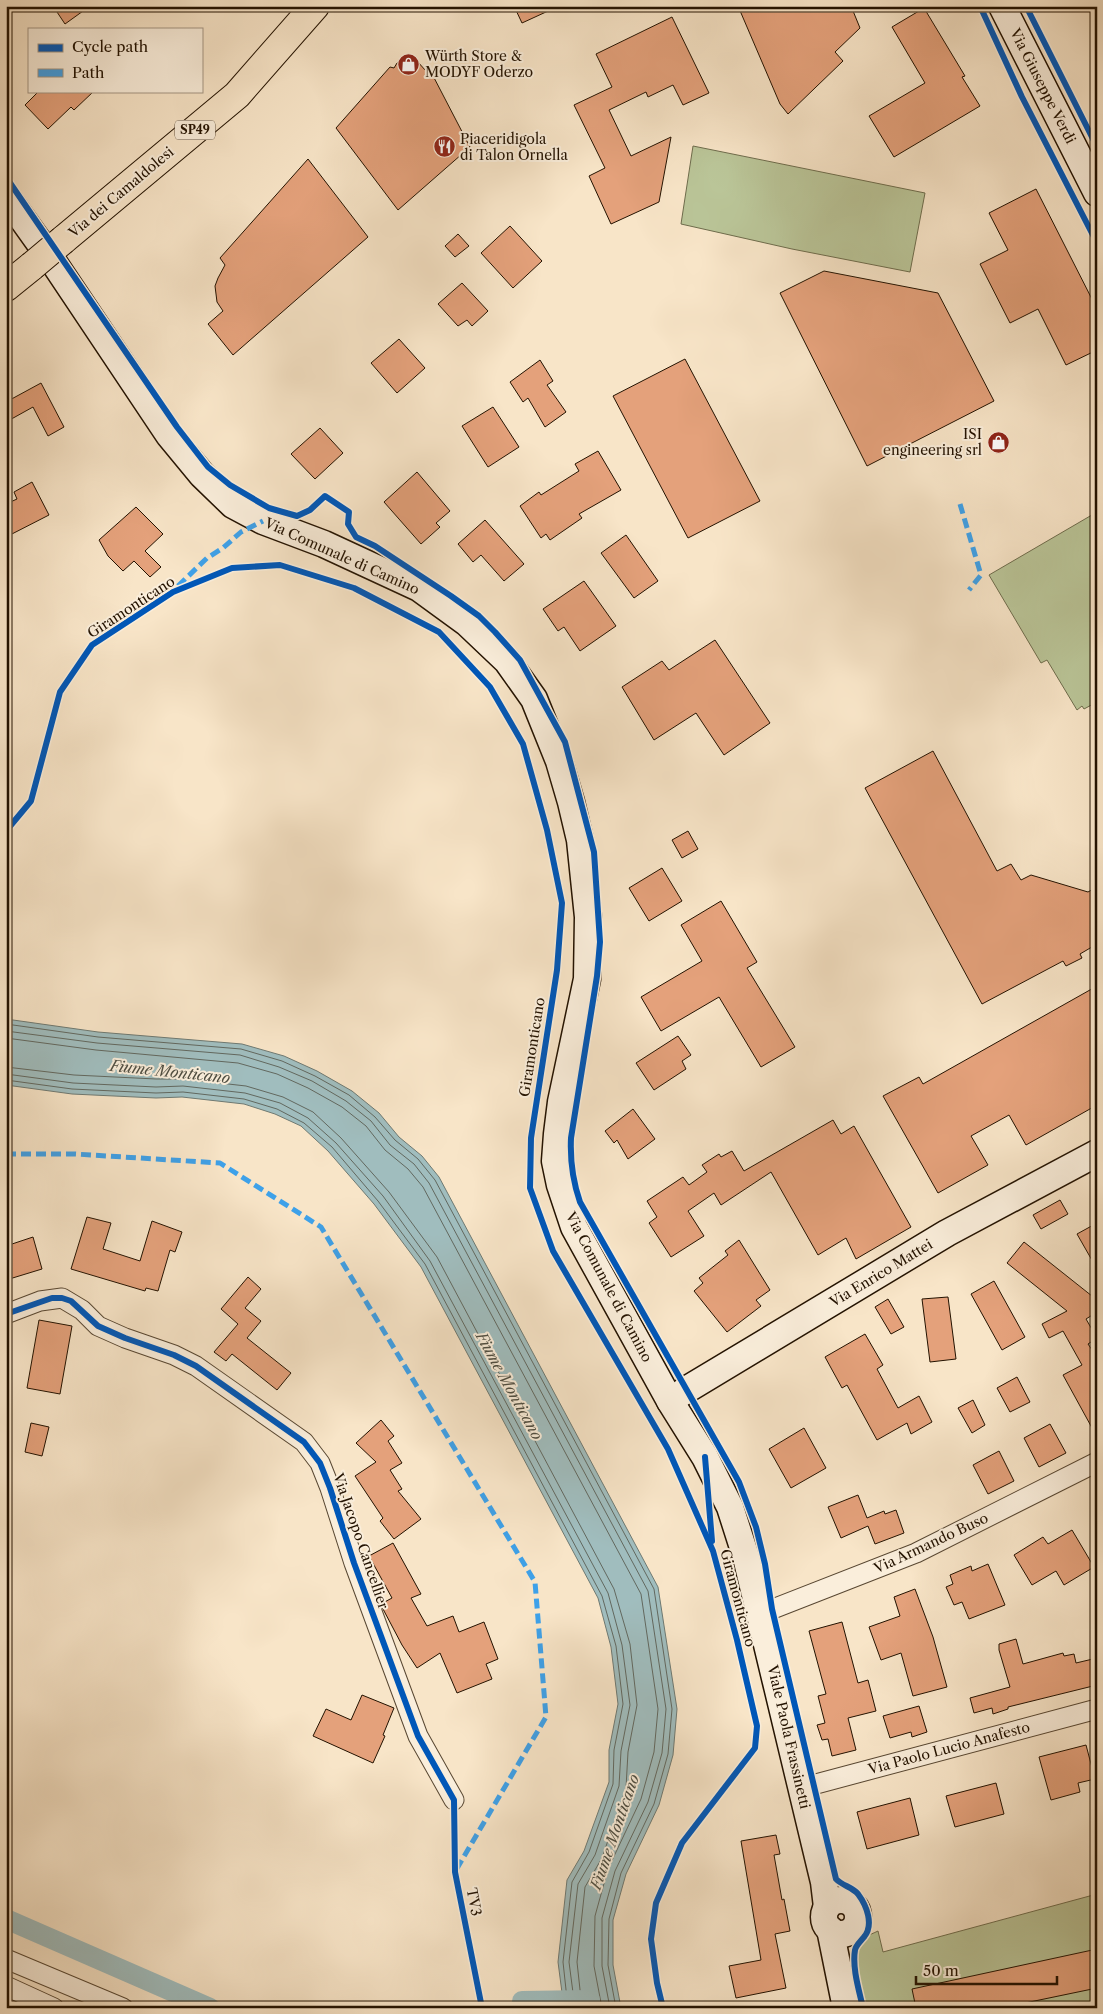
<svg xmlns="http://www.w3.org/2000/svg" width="1103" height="2014" viewBox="0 0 1103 2014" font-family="'Libre Caslon Text',serif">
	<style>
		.green { fill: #bac598; stroke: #6e6c4c }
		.water { fill: #a0bdbe; stroke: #6e7972 }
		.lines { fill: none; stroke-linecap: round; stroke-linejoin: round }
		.shore { stroke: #62685f; stroke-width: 1 }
		.canal { stroke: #a0bdbe; stroke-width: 20 }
		.building { fill: #e4a17b; stroke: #231200 }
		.street-casing { stroke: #584732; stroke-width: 21 }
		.secondary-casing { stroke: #231200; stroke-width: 29 }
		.primary-casing { stroke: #231200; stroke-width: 30 }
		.street { stroke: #faeedb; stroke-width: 19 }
		.secondary { stroke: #faeedb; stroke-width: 26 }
		.primary { stroke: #f8e5c8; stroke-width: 28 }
		.primary-bridge-casing { stroke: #231200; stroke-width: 30; stroke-linecap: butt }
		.primary-bridge { stroke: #f8e5c8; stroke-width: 28 }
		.quiet { stroke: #3ea1e9; stroke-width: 5; stroke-dasharray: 10 5; stroke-linecap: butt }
		.cycleway-casing { stroke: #faeedb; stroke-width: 9 }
		.cycleway { stroke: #0057b8; stroke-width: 6 }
		.labels { text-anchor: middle; stroke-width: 4; stroke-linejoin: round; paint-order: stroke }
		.shield { fill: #faeedb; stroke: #645442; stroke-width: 1 }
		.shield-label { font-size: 12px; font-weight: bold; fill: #231200 }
		.poi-label { font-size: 14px; fill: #231200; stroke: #faeedb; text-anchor: start }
		.street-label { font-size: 14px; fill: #231200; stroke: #faeedb }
		.water-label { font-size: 15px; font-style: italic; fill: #4f4e42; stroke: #faeedb }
	</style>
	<rect width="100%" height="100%" fill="#f8e5c8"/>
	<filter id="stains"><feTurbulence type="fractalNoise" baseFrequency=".004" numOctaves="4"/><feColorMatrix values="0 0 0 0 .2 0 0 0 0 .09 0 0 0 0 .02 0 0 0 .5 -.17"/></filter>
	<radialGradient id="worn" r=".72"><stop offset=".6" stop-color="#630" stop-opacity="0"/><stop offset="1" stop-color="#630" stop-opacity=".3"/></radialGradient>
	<g class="green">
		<path d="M693,146L925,193L910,272L792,249L681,224Z"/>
		<path d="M1097,512V702L1084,709L1082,706L1077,710L1047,660L1041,663L989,575Z"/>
		<path d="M1097,1894V2008H863C860,1993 848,1960 855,1946C859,1938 870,1935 878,1931L883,1952Z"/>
	</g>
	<path class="water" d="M6,1019L98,1032L242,1044L284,1056L317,1071L352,1091L379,1113L399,1137L422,1156L439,1177L658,1587L677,1709L673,1755L659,1805L626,1874L613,1920V1965L621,2008H564L558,1962L567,1880L584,1851L609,1782V1750L618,1704L611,1647L598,1598L421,1267L374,1204L328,1151L301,1126L275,1114L244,1104L182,1097L156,1098L72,1094L6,1085Z"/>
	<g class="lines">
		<g class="shore">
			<path d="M6,1024L98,1037L241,1049L282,1061L315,1076L349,1095L375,1117L395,1140L418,1159L435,1180L654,1589L672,1709L668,1754L654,1804L621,1873L609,1919L608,1965L616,2008"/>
			<path d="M6,1031L97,1043L240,1055L279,1067L312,1081L346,1101L371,1121L390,1145L414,1164L429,1183L648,1591L666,1709L662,1753L648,1802L615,1871L602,1918V1966L610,2008"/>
			<path d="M6,1038L96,1050L238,1063L277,1074L308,1088L342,1107L366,1126L385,1150L408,1169L423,1187L641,1594L658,1709L654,1752L641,1799L608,1869L595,1916L594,1966L602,2008"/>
			<path d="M6,1067L74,1075L156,1079H184L246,1086L283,1097L313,1112L341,1138L389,1192L437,1257L614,1589L630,1644L637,1705L628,1752L626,1788L602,1858L585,1887L577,1962L582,2008"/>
			<path d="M6,1074L73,1083L156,1087L183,1086L245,1093L280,1103L308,1118L336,1143L383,1196L430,1261L608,1593L622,1645L630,1705L621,1751L619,1786L595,1855L578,1884L569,1962L575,2008"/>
			<path d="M6,1080L72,1089L156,1093L183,1092L244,1099L277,1109L304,1123L332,1147L378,1201L425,1264L602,1596L616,1646L623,1704L614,1750L613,1784L589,1852L572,1882L563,1962L568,2008"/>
		</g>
		<g class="canal">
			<path d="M6,1919L210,2008"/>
			<path d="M522,2001L590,2000"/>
		</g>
	</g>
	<g class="building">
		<path d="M53,6H90L65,24Z"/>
		<path d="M514,6H559L522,23Z"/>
		<path d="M738,6H851L860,28L835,52L843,61L788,114L780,104Z"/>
		<path d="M924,8L965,76L962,77L980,106L894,157L869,116L925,83L892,27Z"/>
		<path d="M672,17L709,93L683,105L673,85L648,97L646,92L609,110L631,156L671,137L659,202L611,224L589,176L605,168L574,105L612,87L596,54Z"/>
		<path d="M409,58L417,61L426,71L430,70L470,147L398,210L336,128L390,67L394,68L397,63Z"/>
		<path d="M39,91H94L74,110L71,107L48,129L25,105Z"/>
		<path d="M308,159L368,237L233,355L208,324L223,311L217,302L215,286L218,278L225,265L220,258Z"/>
		<path d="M1036,189L1097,309V350L1066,365L1038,309L1010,323L980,264L1008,250L989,213Z"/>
		<path d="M510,226L542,261L513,288L481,253Z"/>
		<path d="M458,234L469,246L455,257L445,246Z"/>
		<path d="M824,271L938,293L994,401L867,466L780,293Z"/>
		<path d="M462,283L488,311L472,326L467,320L458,326L438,304Z"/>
		<path d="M399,339L425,368L397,393L371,363Z"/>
		<path d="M685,359L760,501L688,538L613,396Z"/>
		<path d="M540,360L553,381L547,385L566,412L545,427L528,398L523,402L510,382Z"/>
		<path d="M41,383L64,427L48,436L33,407L6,422V402Z"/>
		<path d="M493,407L519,447L488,467L462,426Z"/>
		<path d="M320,428L343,453L315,479L291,454Z"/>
		<path d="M598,451L621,490L579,514L582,518L550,540L546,534L541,538L520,506L539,492L541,495L579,471L575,464Z"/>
		<path d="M417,472L450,511L436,523L440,527L421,544L384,502Z"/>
		<path d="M32,482L49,515L6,537V504L17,499L14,492Z"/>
		<path d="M136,507L163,534L145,551L161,567L150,577L134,561L123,571L108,556L99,540Z"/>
		<path d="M485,520L524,564L504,581L481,555L473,562L458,544Z"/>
		<path d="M626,535L658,581L634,598L601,553Z"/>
		<path d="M584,581L616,626L580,651L564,627L558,631L543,609Z"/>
		<path d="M715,640L770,723L724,755L696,713L654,740L622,687L662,661L669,670Z"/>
		<path d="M933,751L997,871L1011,864L1021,880L1031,875L1088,892L1097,887V944L1080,954L1082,958L1066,966L1063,961L982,1004L865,788Z"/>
		<path d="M688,831L698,849L682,858L672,840Z"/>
		<path d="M662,868L682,901L649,921L629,888Z"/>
		<path d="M721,901L757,962L747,968L795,1047L761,1067L719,997L661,1031L641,997L702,961L681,925Z"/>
		<path d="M1097,986V1105L1026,1145L1009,1115L971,1136L988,1165L938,1193L883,1096L919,1077L923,1084Z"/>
		<path d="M678,1036L691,1055L682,1061L686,1069L654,1090L636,1063Z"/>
		<path d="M633,1109L655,1139L628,1159L617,1140L614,1143L605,1131Z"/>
		<path d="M833,1120L841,1134L854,1126L911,1227L856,1259L846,1238L818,1255L771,1172L721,1205L714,1193L688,1211L704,1236L671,1257L649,1223L657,1217L647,1201L683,1177L689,1185L707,1172L702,1165L719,1154L721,1157L732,1151L744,1171Z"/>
		<path d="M1060,1200L1068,1214L1041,1229L1033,1215Z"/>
		<path d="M87,1217L111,1223L103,1249L140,1261L152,1221L182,1232L175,1252L170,1250L158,1291L146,1288L145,1291L71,1269Z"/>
		<path d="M1097,1223V1269L1077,1234Z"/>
		<path d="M33,1237L42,1269L6,1280V1246Z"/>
		<path d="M739,1240L770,1290L756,1300L761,1306L727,1332L694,1291L703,1283L699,1278L728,1255L725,1251Z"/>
		<path d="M1024,1242L1097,1300V1312L1086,1319L1097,1338L1088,1344L1097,1357V1437L1063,1375L1082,1365L1063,1331L1049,1338L1042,1324L1067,1311L1007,1263Z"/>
		<path d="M248,1277L261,1289L245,1308L261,1321L247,1338L291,1373L277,1390L232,1354L226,1361L214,1352L238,1324L221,1309Z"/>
		<path d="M994,1281L1025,1337L1002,1350L971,1294Z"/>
		<path d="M948,1297L956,1359L930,1362L922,1299Z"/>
		<path d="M888,1299L904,1327L891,1334L875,1307Z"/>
		<path d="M39,1320L72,1326L60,1394L27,1388Z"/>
		<path d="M865,1334L883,1365L877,1369L898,1408L919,1396L932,1422L911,1434L907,1423L877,1440L847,1385L842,1388L825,1357Z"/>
		<path d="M1017,1377L1030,1402L1010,1412L997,1388Z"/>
		<path d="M973,1400L985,1425L972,1433L958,1408Z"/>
		<path d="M381,1420L394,1436L388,1441L402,1463L390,1470L402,1489L398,1491L421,1519L394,1539L380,1521L383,1518L355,1476L376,1462L356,1443Z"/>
		<path d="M31,1423L49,1427L42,1456L25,1452Z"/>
		<path d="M1050,1424L1066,1453L1039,1467L1024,1438Z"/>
		<path d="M804,1428L826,1468L791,1488L769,1449Z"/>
		<path d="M999,1451L1014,1481L988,1494L973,1465Z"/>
		<path d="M858,1495L867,1518L884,1511L885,1514L896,1510L904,1533L875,1544L868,1526L841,1538L828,1507Z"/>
		<path d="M1072,1530L1094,1567L1064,1585L1056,1571L1032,1585L1014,1555L1043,1537L1048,1544Z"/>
		<path d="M393,1543L421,1594L411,1598L427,1626L453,1616L459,1632L484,1622L498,1659L486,1664L492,1679L457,1693L440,1653L417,1668L402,1645L383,1609L381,1604L392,1598L369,1556Z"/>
		<path d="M988,1564L1005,1605L969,1619L962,1602L954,1605L946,1587L953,1584L950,1575L971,1566L972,1571Z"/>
		<path d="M915,1589L933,1637L947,1687L913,1696L901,1653L881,1660L869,1627L900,1616L894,1597Z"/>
		<path d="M842,1622L858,1683L868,1680L876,1711L848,1718L856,1750L832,1756L828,1739L822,1740L817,1725L825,1723L818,1696L826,1694L809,1631Z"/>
		<path d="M1016,1639L1023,1664L1063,1653L1064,1656L1074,1654L1076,1663L1097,1658V1685L1008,1707V1709L993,1714L992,1708L974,1713L970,1698L1010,1687L999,1650V1644Z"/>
		<path d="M362,1695L394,1708L383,1735L385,1736L373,1763L313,1736L326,1709L351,1720Z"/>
		<path d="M919,1706L927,1732L912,1737L911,1732L890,1738L883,1716Z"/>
		<path d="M1086,1745L1095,1779L1078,1783L1080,1792L1051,1800L1039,1757Z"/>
		<path d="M996,1783L1004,1814L955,1827L946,1796Z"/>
		<path d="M910,1798L919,1835L867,1849L857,1812Z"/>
		<path d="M776,1835L780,1854L774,1855L782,1900L784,1899L790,1931L775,1934L786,1988L736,1998L729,1966L761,1960L741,1841Z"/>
		<path d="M1097,1949V1988L1001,2008H916L912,1989Z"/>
	</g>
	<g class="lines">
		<defs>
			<g id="street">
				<path d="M6,1314L40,1301L62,1298L82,1310L98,1326L125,1338L174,1355L196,1366L304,1442L320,1463L330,1488L354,1563L418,1736L454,1800"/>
				<path d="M760,1614L916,1553L1097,1462"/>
				<path d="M801,1788L1097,1709"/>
				<path d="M6,1959L123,2008"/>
				<path d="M6,1986L54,2008"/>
			</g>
			<g id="secondary">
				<path d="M1002,6L1097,193"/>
				<path d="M6,196L56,266L169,435L202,475L233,505L263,521L324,544L419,588L467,623L507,661L534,699L559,761L571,802L580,840L588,917L587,979L561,1102L557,1134L555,1161L560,1185L574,1227L670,1401L705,1457L730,1507L746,1557L824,1882L827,1907"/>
				<path d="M670,1401L686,1390L947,1233L1097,1153"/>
				<circle cx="841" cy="1917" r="17"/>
				<path d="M830,1929L846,2008"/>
			</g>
			<g id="primary">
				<path d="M63,240L237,95L315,6"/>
				<path d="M6,287L32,266"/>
			</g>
		</defs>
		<use href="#street" class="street-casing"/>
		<use href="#secondary" class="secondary-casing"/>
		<use href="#primary" class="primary-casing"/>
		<use href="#street" class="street"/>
		<use href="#secondary" class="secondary"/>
		<use href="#primary" class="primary"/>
		<defs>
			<path id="primary-bridge" d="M32,266L63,240"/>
		</defs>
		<use href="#primary-bridge" class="primary-bridge-casing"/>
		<use href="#primary-bridge" class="primary-bridge"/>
		<g class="quiet">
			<path d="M960,504L981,575L969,590"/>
			<path d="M178,586L207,558L223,548L241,532L263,521"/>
			<path d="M6,1154H75L220,1163L321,1227L535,1582L546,1717L456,1870"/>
		</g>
		<defs>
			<g id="cycleway">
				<path d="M980,6L1022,97L1097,243"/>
				<path d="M1026,6L1097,147"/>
				<path d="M6,177L177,427L208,467L230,485L269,508L297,516L310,510L325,496L349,512L348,524L356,537L375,546L451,596L479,616L495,632L520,660L565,742L594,852L600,942L597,976L571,1138C570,1160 573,1182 580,1202L739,1482L756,1527L765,1564L772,1609L836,1879C843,1886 852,1887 858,1894C867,1906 874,1925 864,1937C861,1941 856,1945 855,1950C852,1968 859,1990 863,2008"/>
				<path d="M6,831L31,801L60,692L92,645L173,592L232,568L280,565L354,588L439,632L490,687L523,744L547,830L562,903L557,970L531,1138L530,1188L553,1251L668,1449L713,1551L737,1640L757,1726L755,1748L682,1843L656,1903L651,1939L657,1983L663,2008"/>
				<path d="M6,1314L52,1298H62L71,1301L98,1326L125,1338L174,1355L196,1366L304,1442L320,1463L330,1488L354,1563L418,1736L454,1800L455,1872L482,2008"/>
				<path d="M705,1457L712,1541"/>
			</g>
		</defs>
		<use href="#cycleway" class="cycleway-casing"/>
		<use href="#cycleway" class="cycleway"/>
	</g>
	<defs>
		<symbol id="shop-disc" viewBox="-11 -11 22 22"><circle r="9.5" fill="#8f2418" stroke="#faeedb"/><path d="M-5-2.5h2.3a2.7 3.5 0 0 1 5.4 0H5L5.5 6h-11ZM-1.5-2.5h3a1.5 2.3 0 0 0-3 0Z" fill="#fff"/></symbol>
		<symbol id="restaurant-disc" viewBox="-11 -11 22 22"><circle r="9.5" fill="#8f2418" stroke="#faeedb"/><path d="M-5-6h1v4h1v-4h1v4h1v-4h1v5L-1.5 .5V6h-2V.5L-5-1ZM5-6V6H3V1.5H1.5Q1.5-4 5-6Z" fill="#fff"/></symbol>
	</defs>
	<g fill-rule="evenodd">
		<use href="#shop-disc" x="396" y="52" width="25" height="25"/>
		<use href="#restaurant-disc" x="432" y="134" width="25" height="25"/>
		<use href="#shop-disc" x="986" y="430" width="25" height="25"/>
	</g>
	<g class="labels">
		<rect class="shield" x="175" y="120.5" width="40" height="19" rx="4"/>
		<g class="shield-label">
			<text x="195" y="134">SP49</text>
		</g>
		<g class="poi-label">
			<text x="425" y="61">Würth Store &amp;<tspan x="425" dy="16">MODYF Oderzo</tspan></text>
			<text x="460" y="144">Piaceridigola<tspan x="460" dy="16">di Talon Ornella</tspan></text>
			<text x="982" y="439" text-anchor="end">ISI<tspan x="982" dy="16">engineering srl</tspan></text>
		</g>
		<g class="street-label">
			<text transform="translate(1043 86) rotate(63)" y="5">Via Giuseppe Verdi</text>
			<text transform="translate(121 192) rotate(-40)" y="5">Via dei Camaldolesi</text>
			<text transform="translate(342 556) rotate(24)" y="5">Via Comunale di Camino</text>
			<text transform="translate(131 607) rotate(-33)" y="5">Giramonticano</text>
			<text transform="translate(532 1047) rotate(-81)" y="5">Giramonticano</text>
			<text transform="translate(881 1273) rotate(-31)" y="5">Via Enrico Mattei</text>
			<text transform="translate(609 1287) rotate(62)" y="5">Via Comunale di Camino</text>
			<text transform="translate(361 1541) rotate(71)" y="5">Via Jacopo Cancellier</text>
			<text transform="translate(931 1543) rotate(-25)" y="5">Via Armando Buso</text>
			<text transform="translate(738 1598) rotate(75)" y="5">Giramonticano</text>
			<text transform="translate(789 1737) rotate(77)" y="5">Viale Paola Frassinetti</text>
			<text transform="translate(949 1748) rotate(-15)" y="5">Via Paolo Lucio Anafesto</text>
			<text transform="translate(474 1902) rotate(79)" y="5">TV3</text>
		</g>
		<g class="water-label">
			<text transform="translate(170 1072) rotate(6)" y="5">Fiume Monticano</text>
			<text transform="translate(509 1386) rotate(61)" y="5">Fiume Monticano</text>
			<text transform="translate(615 1832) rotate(-71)" y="5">Fiume Monticano</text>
		</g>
	</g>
	<rect width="1103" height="2014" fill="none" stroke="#f8e5c8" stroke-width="25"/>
	<rect x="8" y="8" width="1088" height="1999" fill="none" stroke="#231200" stroke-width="2.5"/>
	<rect x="12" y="12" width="1078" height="1989" fill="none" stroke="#231200"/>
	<rect x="28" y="28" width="175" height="65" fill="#faeedb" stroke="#a49683"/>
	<rect x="38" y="44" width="25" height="8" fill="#0057b8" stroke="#a49683"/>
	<text x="72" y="52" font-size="15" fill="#231200">Cycle path</text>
	<rect x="38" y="69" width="25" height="8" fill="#3ea1e9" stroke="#a49683"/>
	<text x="72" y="78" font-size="15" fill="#231200">Path</text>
	<path d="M916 1976v8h141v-8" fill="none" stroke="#231200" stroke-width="2.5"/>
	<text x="923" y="1976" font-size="15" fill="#231200" stroke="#faeedb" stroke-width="4" paint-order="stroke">50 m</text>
	<rect width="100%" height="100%" filter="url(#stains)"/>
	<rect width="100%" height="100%" fill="url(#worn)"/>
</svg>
